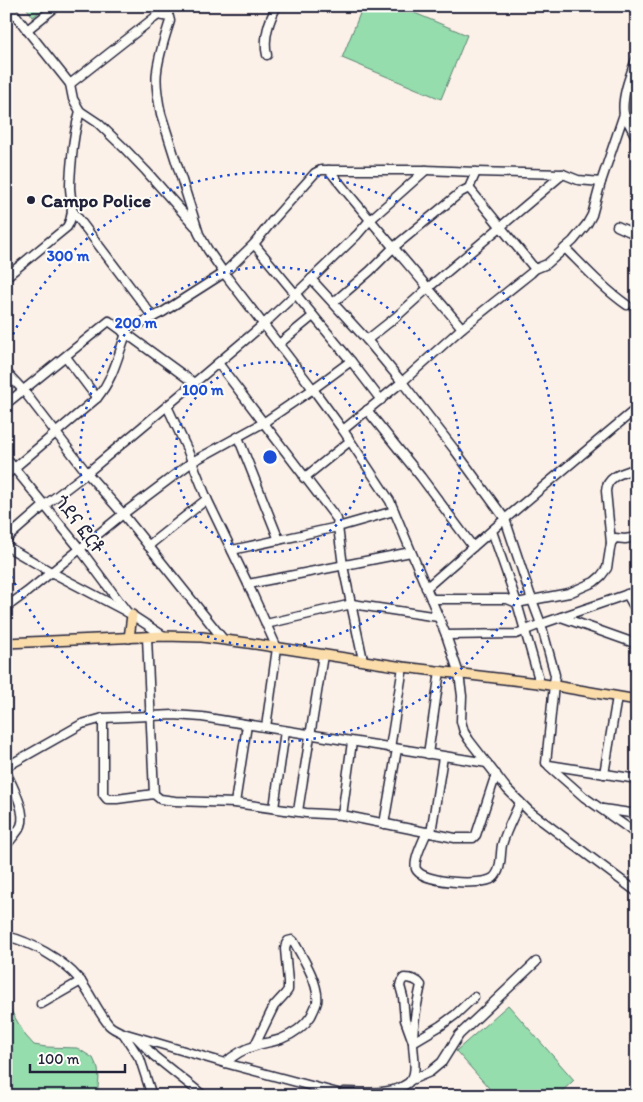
<svg xmlns="http://www.w3.org/2000/svg" width="643" height="1102" viewBox="0 0 643 1102" font-family="Itim,'Noto Sans Ethiopic',sans-serif">
	<style>
		.green { fill: #95ddac; stroke: #5c8074 }
		.lines { fill: none; stroke-linecap: round; stroke-linejoin: round }
		.minor-casing { stroke: #22223b; stroke-width: 11 }
		.major-casing { stroke: #22223b; stroke-width: 12 }
		.minor { stroke: #fdfcf7; stroke-width: 8 }
		.major { stroke: #fbddab; stroke-width: 9 }
		.ring { fill: none; stroke: #1d4ed8; stroke-width: 2.5; stroke-dasharray: 2.5 5 }
		.poi-dot { fill: #22223b; stroke: #fdfcf7; stroke-width: 2 }
		.labels { text-anchor: middle; stroke-width: 4; stroke-linejoin: round; paint-order: stroke }
		.poi-label { font-size: 19px; font-weight: bold; fill: #22223b; stroke: #fdfcf7; text-anchor: start }
		.street-label { font-size: 19px; fill: #22223b; stroke: #fdfcf7 }
		.centre { fill: #1d4ed8; stroke: #fdfcf7; stroke-width: 2.5 }
		.ring-label { font-size: 15px; text-anchor: middle; font-weight: bold; fill: #1d4ed8; stroke: #fdfcf7; stroke-width: 4; stroke-linejoin: round; paint-order: stroke }
	</style>
	<rect width="100%" height="100%" fill="#fcf1e8"/>
	<filter id="ink" filterUnits="userSpaceOnUse"><feTurbulence type="fractalNoise" baseFrequency=".02" numOctaves="2"/><feDisplacementMap in="SourceGraphic" scale="10" xChannelSelector="R" yChannelSelector="G"/><feConvolveMatrix kernelMatrix="1 2 1 2 8 2 1 2 1" color-interpolation-filters="sRGB"/></filter>
	<g filter="url(#ink)">
		<g class="green">
			<path d="M25,6H47L33,17Z"/>
			<path d="M363,6H398L467,35L441,99L342,58Z"/>
			<path d="M6,1002L25,1035L34,1045L46,1047L77,1048L93,1058L98,1069L99,1078L97,1096H6Z"/>
			<path d="M508,1005L574,1080L557,1096H496L456,1051Z"/>
		</g>
		<g class="lines">
			<defs>
				<g id="minor">
					<path d="M9,6L27,30L57,6"/>
					<path d="M167,16L171,6"/>
					<path d="M27,30L70,84L154,18L158,15L162,6"/>
					<path d="M267,55C263,39 269,20 277,6"/>
					<path d="M70,84L73,99L80,111L98,123L123,147L146,171L195,226"/>
					<path d="M624,114L637,139"/>
					<path d="M329,170C372,224 418,275 462,328"/>
					<path d="M601,182L578,180L563,174L476,172L426,170H321L315,173L273,220L254,244L224,273L313,389L343,430L390,501L446,635L459,674L462,696L461,721L464,732L469,740L507,789L529,811L637,892"/>
					<path d="M469,188L535,269"/>
					<path d="M72,210L153,317"/>
					<path d="M617,226L637,235"/>
					<path d="M254,244L351,361L381,400"/>
					<path d="M565,248C585,268 604,289 627,305"/>
					<path d="M6,277L67,227C75,214 71,202 70,188C70,178 71,167 72,157C73,141 76,126 80,111"/>
					<path d="M311,279L367,340L402,382L454,449L505,519L532,600L541,624L555,675L546,763L549,765L637,779"/>
					<path d="M333,303L370,271L394,247L461,192L469,188L476,172"/>
					<path d="M123,332L163,312L224,273L208,250L199,234L161,114C158,100 155,85 157,71C159,54 165,37 170,21L169,17L158,15"/>
					<path d="M367,340L396,317L428,288L563,174"/>
					<path d="M279,344L313,316"/>
					<path d="M66,357L97,398"/>
					<path d="M218,363L337,519L343,566L363,660"/>
					<path d="M6,372L23,390L87,473L123,514L223,639"/>
					<path d="M6,404L109,321L194,383"/>
					<path d="M167,406L187,449L207,499L248,584L277,648L266,727"/>
					<path d="M367,410L421,477L473,547"/>
					<path d="M343,430L402,382L462,328L531,273L535,269L547,264L573,241L587,224L592,215L601,182L624,114C621,97 631,73 637,57"/>
					<path d="M238,437L279,540"/>
					<path d="M6,458L80,549L127,612"/>
					<path d="M6,475L97,398C114,377 117,358 126,334"/>
					<path d="M304,478L350,441"/>
					<path d="M492,531L517,603L538,676V683"/>
					<path d="M6,539L45,505L87,473L167,406L264,324L301,289L357,235L370,220L426,170"/>
					<path d="M611,543L606,491C607,475 624,473 637,468"/>
					<path d="M6,546L51,572L127,612L164,636"/>
					<path d="M148,546L207,499"/>
					<path d="M232,550L338,527L394,511"/>
					<path d="M248,584L411,552"/>
					<path d="M426,588L505,519L637,408"/>
					<path d="M627,594L637,612"/>
					<path d="M431,599H507L517,603L532,600L569,593L594,582L601,576L607,568L611,543L615,538L625,539L637,537"/>
					<path d="M6,606L12,603L27,592L123,514L192,462L263,423L313,389L351,361"/>
					<path d="M561,617L637,644"/>
					<path d="M266,624L352,604L438,617"/>
					<path d="M446,635L516,634L541,624L637,591"/>
					<path d="M147,637L154,794L160,799L175,801L235,803L306,813L342,815L455,838H473L476,835L496,774"/>
					<path d="M103,718V794L107,799H117L154,794"/>
					<path d="M390,748L403,667"/>
					<path d="M428,754L440,671"/>
					<path d="M549,766L584,797L624,825L637,835"/>
					<path d="M6,767L82,724L103,718L174,715L202,717L487,763"/>
					<path d="M6,772C12,785 27,812 21,826C17,833 11,839 6,846"/>
					<path d="M604,774L617,697"/>
					<path d="M235,803L247,725"/>
					<path d="M274,808L285,731"/>
					<path d="M603,809L637,814"/>
					<path d="M298,811L323,655"/>
					<path d="M342,815L352,742"/>
					<path d="M384,824L397,749"/>
					<path d="M427,832C423,841 413,861 416,869C422,883 482,886 493,878C502,871 500,855 502,845C506,830 514,816 520,802"/>
					<path d="M431,833L443,757"/>
					<path d="M6,936C31,942 62,959 79,979C90,993 98,1012 109,1025C113,1029 118,1031 123,1033L225,1063L349,1096"/>
					<path d="M41,1004L81,981"/>
					<path d="M123,1033L140,1059L152,1096"/>
					<path d="M137,1038L154,1056L204,1096"/>
					<path d="M413,1042L440,1026L455,1015L474,997"/>
					<path d="M225,1063C234,1055 243,1049 255,1046C263,1043 273,1042 281,1039C293,1034 304,1027 311,1016C313,1012 316,1006 317,1002C320,985 302,956 294,942L292,940L288,941L286,944L285,949L288,982V990L285,994L274,1006L255,1045"/>
					<path d="M411,1080L430,1072L442,1062L459,1035L536,962"/>
					<path d="M344,1092C361,1092 391,1095 405,1085C409,1083 413,1078 414,1073C416,1063 413,1053 413,1042C413,1023 417,1003 421,985C417,979 410,978 404,978L401,982L400,986L403,997L405,1020L413,1042"/>
				</g>
				<g id="major">
					<path d="M129,638L132,615"/>
					<path d="M6,643L164,636L202,637L248,643L403,667L538,683L637,700"/>
				</g>
			</defs>
			<use href="#minor" class="minor-casing"/>
			<use href="#major" class="major-casing"/>
			<use href="#minor" class="minor"/>
			<use href="#major" class="major"/>
		</g>
	</g>
	<g class="ring">
		<circle cx="270" cy="457" r="95"/>
		<circle cx="270" cy="457" r="190"/>
		<path d="M7 348A285 285 0 1 1 7 566"/>
	</g>
	<circle class="poi-dot" cx="31" cy="200" r="5"/>
	<g class="labels">
		<g class="poi-label">
			<text x="41" y="207">Campo Police</text>
		</g>
		<g class="street-label">
			<text transform="translate(80 524) rotate(52)" y="7">ጎደና ፎርቶ</text>
		</g>
	</g>
	<circle cx="270" cy="457" r="8" class="centre"/>
	<g class="ring-label">
		<text x="68" y="261">300 m</text>
		<text x="136" y="328">200 m</text>
		<text x="203" y="395">100 m</text>
	</g>
	<rect width="643" height="1102" fill="none" stroke="#fdfcf7" stroke-width="25"/>
	<rect x="12" y="12" width="618" height="1077" fill="none" stroke="#22223b" stroke-width="2" filter="url(#ink)"/>
	<path d="M30 1064v8h95v-8" fill="none" stroke="#22223b" stroke-width="2.5"/>
	<text x="38" y="1064" font-size="15" fill="#22223b" stroke="#fdfcf7" stroke-width="4" paint-order="stroke">100 m</text>
</svg>
